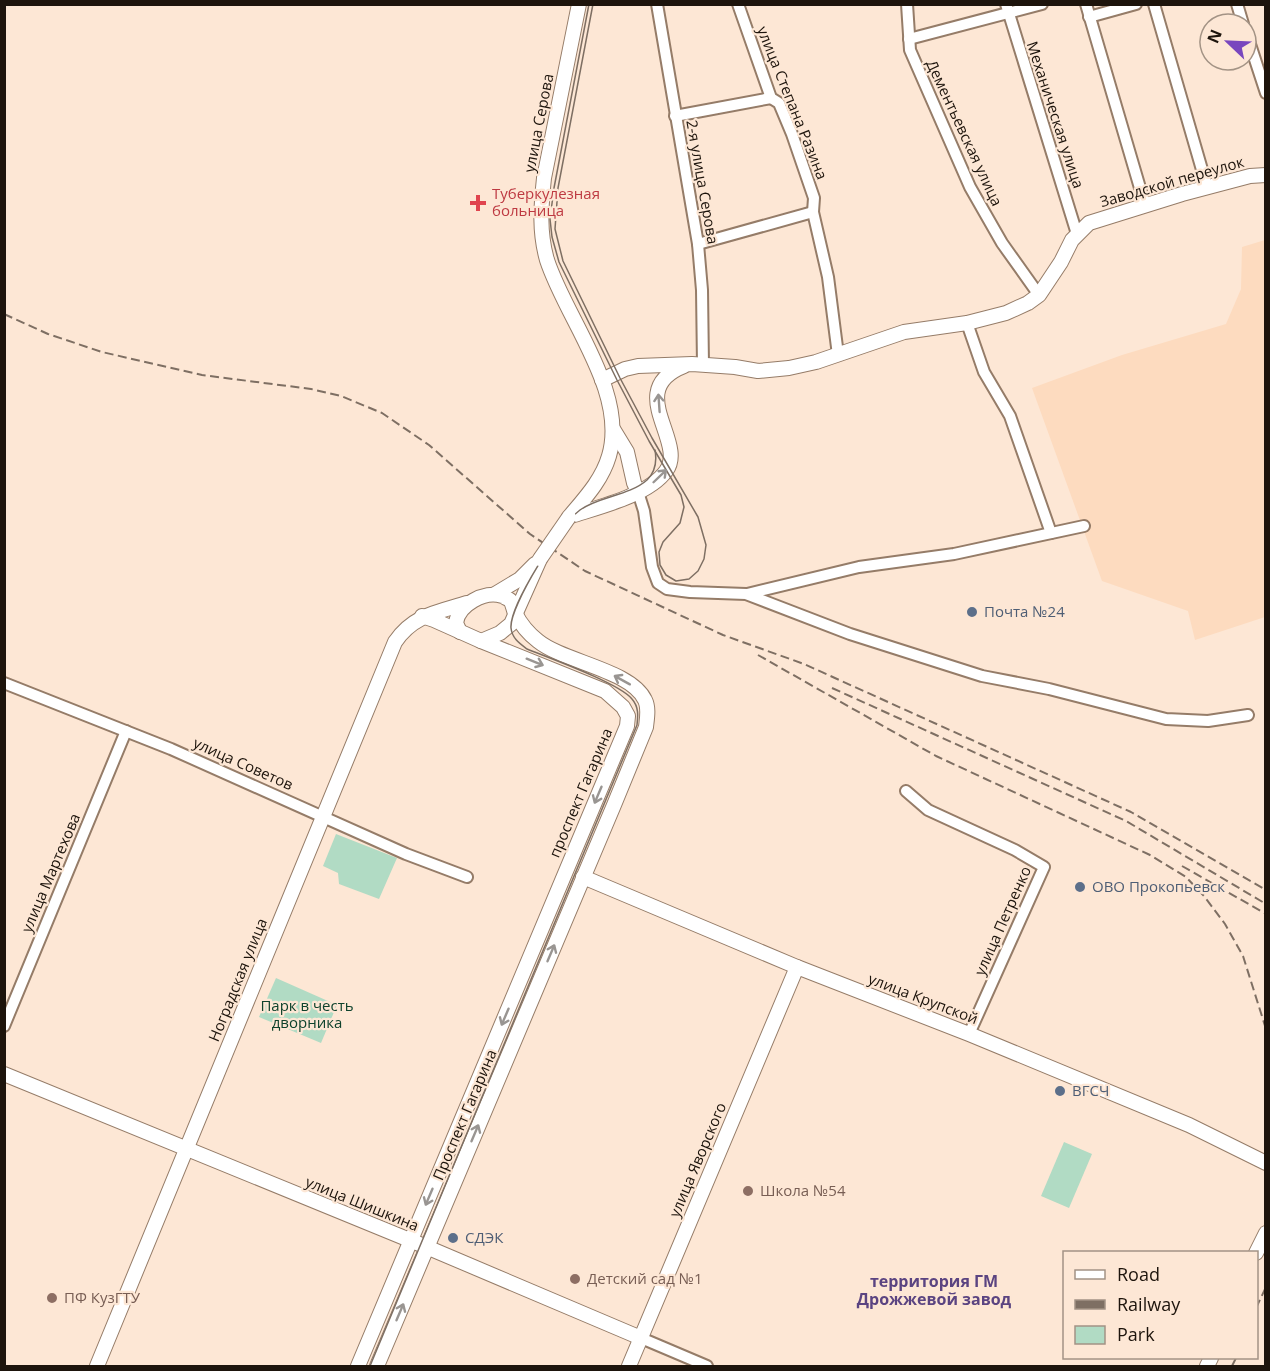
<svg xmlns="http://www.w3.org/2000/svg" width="1270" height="1371" viewBox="0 0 1270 1371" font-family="'Open Sans',sans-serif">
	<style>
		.built { fill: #fddbbf }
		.green { fill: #b1dbc4 }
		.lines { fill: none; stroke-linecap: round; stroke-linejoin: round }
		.minor-casing { stroke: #957c68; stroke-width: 14 }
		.major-casing { stroke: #957c68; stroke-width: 16 }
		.minor { stroke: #fff; stroke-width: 10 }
		.major { stroke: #fff; stroke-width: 14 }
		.tram { stroke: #7e6f63; stroke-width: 1.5 }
		.rail { stroke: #7e6f63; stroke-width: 2; stroke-dasharray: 9 4.5; stroke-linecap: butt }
		.major-bridge-casing { stroke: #957c68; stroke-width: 16; stroke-linecap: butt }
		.major-bridge { stroke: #fff; stroke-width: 14 }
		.oneway { stroke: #999592 }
		.health-dot { fill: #e0444e; stroke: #fde7d5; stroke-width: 2 }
		.service-dot { fill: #5c6f8a; stroke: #fde7d5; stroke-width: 2 }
		.education-dot { fill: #8d6e63; stroke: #fde7d5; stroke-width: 2 }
		.labels { text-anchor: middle; stroke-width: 4.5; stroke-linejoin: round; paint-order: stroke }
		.street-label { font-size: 15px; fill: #1d140c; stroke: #fde7d5 }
		.health-label { font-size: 15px; fill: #be3a42; stroke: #fde7d5; text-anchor: start }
		.service-label { font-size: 15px; fill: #4e5e75; stroke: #fde7d5; text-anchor: start }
		.park-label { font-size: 15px; fill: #0e422c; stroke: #fde7d5 }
		.education-label { font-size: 15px; fill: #785e54; stroke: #fde7d5; text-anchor: start }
		.neighbourhood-label { font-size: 16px; font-weight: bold; fill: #5b4481; stroke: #fde7d5 }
	</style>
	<rect width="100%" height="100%" fill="#fde7d5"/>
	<path class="built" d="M1265,240V617L1195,640L1188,611L1102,581L1032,388L1122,355L1226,324L1241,289L1242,247Z"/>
	<g class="green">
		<path d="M336,834L397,858L379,899L339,884L338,873L323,866Z"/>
		<path d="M276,978L337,1005L321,1043L259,1017Z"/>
		<path d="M1064,1142L1092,1154L1069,1208L1041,1196Z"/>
	</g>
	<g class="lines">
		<defs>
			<g id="minor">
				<path d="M657,4L698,244L702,290L703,365"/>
				<path d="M738,4L771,98L779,103L792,134L814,198L813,212L828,277L838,355"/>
				<path d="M907,4L910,50L970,187L1002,243L1039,295"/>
				<path d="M1006,4L1077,234"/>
				<path d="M1086,4L1145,205"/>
				<path d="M1154,4L1207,187"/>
				<path d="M1237,4L1243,24"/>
				<path d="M1089,17L1136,4"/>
				<path d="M1246,32L1266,93"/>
				<path d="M909,39L1042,4"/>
				<path d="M675,116L771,98"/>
				<path d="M698,244L813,212"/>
				<path d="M967,323L984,372L1010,416L1051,533"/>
				<path d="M638,492L644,511L652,567L658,583L667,589L690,592L746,594L850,634L982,676L1049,689L1166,719L1208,721L1248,715"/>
				<path d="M747,594L859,567L954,554L1084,526"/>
				<path d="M4,683L171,749L406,854L467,877"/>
				<path d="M906,791L928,810L1015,850L1044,867L969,1034"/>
				<path d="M4,1026L126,731"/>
				<path d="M641,1338L707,1366"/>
			</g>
			<g id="major">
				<path d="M602,380L625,369L638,366L692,364L735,367L758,371L789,368L816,362L904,332L967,323L1006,313L1028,303L1039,295L1061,262L1072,240L1089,223L1182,194L1250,176L1266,175"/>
				<path d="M613,429L627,452L634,483L638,492"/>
				<path d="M571,516C599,507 649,495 666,471C688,442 623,390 684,366"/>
				<path d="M569,517C585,498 602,480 609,456C628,392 566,319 547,260C539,232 541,206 544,178L579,4"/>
				<path d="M495,594L520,579L535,564"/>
				<path d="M422,616L434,620L481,641L500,633L511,624L540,559"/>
				<path d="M583,877L797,967L969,1034L1189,1125L1266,1163"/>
				<path d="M4,1074L417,1243L641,1338"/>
				<path d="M1256,1253L1266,1233"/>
				<path d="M97,1366L395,642C413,615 438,612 467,603"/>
				<path d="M358,1366L627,726L628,716L623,707L605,691L481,641"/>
				<path d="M377,1366L614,805L646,727C647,718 649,708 645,700C631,670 564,662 538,641C529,634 520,623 515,613C513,609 513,604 510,600C508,599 503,596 502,596C485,590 458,605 456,623L460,632"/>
				<path d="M629,1366L797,967"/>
				<path d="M1207,1366L1211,1358"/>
			</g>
		</defs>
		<use href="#minor" class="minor-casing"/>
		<use href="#major" class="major-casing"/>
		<use href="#minor" class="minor"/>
		<use href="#major" class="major"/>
		<g class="tram">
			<path d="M589,4L554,188L550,219L552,237L559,262L617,380L649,441L681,495L684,507L680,523L663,542L659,552L660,565L666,575L676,581L689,579L698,571L704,559L706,545L698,517L652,438L620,378L563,261L555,229L558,188L593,4"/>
			<path d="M370,1366L637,725C638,716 639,707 632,699C619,683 549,658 527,649C519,643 512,638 511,628C509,606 562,523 580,510C599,496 629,496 647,480C655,472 657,461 655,450"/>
		</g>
		<g class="rail">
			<path d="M4,314L48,334L102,352L202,375L311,389L341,396L382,413L429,445L530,534L585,571L723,635L804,664L1131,812L1266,890"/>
			<path d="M758,655L936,756L1150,855L1186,877L1204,896L1225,924L1243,956L1266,1029"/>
			<path d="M832,688L1126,821L1266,904"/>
			<path d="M1182,866L1266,914"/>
			<path d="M1256,1308L1266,1287"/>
			<path d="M1232,1366L1236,1358"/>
		</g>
		<defs>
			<path id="major-bridge" d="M540,559L569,517"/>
		</defs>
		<use href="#major-bridge" class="major-bridge-casing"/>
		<use href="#major-bridge" class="major-bridge"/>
	</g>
	<defs><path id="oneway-shaft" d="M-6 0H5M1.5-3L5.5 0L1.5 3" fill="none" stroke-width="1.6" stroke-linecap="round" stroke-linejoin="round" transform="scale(1.5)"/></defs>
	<g class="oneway">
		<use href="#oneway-shaft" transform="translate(659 403) rotate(-94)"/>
		<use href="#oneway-shaft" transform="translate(660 476) rotate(-44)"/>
		<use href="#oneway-shaft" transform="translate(535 662) rotate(22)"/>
		<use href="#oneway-shaft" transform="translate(622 680) rotate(-151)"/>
		<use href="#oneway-shaft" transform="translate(598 795) rotate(113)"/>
		<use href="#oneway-shaft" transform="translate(551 953) rotate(-67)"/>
		<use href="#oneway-shaft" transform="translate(505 1017) rotate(113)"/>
		<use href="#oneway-shaft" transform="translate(475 1133) rotate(-67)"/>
		<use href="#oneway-shaft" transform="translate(429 1197) rotate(113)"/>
		<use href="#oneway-shaft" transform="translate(400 1312) rotate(-67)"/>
	</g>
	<path class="health-dot" d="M475 194h6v6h6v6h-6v6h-6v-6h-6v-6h6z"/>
	<g class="service-dot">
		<circle cx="972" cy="612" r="6"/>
		<circle cx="1080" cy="887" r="6"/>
		<circle cx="1060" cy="1091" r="6"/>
		<circle cx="453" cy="1238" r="6"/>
	</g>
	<g class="education-dot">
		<circle cx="748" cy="1191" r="6"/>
		<circle cx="575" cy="1279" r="6"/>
		<circle cx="52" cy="1298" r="6"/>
	</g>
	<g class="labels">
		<g class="street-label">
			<text transform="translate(792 103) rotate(68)" y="5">улица Степана Разина</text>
			<text transform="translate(1055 115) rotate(72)" y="5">Механическая улица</text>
			<text transform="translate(539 123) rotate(-79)" y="5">улица Серова</text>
			<text transform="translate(964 133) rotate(65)" y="5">Дементьевская улица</text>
			<text transform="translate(702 182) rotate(80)" y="5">2-я улица Серова</text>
			<text transform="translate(1172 182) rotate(-16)" y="5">Заводской переулок</text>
			<text transform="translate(243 764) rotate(24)" y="5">улица Советов</text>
			<text transform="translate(581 793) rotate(-67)" y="5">проспект Гагарина</text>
			<text transform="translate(51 873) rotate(-67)" y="5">улица Мартехова</text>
			<text transform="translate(1003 921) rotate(-66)" y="5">улица Петренко</text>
			<text transform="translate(238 980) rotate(-68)" y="5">Ноградская улица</text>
			<text transform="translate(923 999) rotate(21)" y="5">улица Крупской</text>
			<text transform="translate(465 1115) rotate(-67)" y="5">Проспект Гагарина</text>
			<text transform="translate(698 1160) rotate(-67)" y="5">улица Яворского</text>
			<text transform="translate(362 1204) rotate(22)" y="5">улица Шишкина</text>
		</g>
		<g class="health-label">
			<text x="492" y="199">Туберкулезная<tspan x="492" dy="17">больница</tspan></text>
		</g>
		<g class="service-label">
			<text x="984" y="617">Почта №24</text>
			<text x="1092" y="892">ОВО Прокопьевск</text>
			<text x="1072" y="1096">ВГСЧ</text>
			<text x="465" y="1243">СДЭК</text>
		</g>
		<g class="park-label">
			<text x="307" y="1011">Парк в честь<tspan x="307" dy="17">дворника</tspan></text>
		</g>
		<g class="education-label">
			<text x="760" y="1196">Школа №54</text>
			<text x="587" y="1284">Детский сад №1</text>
			<text x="64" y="1303">ПФ КузГТУ</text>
		</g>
		<g class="neighbourhood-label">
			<text x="934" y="1287">территория ГМ<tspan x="934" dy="18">Дрожжевой завод</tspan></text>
		</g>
	</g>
	<rect width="1270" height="1371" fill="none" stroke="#1d140c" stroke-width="12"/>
	<rect x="1063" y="1251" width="195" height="108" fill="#fde7d5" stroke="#a39385" stroke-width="1.5"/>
	<rect x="1075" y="1270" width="30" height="9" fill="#ffffff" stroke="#a39385" stroke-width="1.5"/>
	<text x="1117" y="1281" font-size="18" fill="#1d140c">Road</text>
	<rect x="1075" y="1300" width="30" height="9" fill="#7e6f63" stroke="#a39385" stroke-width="1.5"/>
	<text x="1117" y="1311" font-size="18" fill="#1d140c">Railway</text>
	<rect x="1075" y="1326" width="30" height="18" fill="#b1dbc4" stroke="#a39385" stroke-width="1.5"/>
	<text x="1117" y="1341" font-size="18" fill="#1d140c">Park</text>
	<g transform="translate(1228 42) rotate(293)"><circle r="28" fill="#fde7d5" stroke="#a39385" stroke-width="1.5"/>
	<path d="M0-4.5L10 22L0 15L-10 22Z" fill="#7946be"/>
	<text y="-9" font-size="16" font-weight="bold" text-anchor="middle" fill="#1d140c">N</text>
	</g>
</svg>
